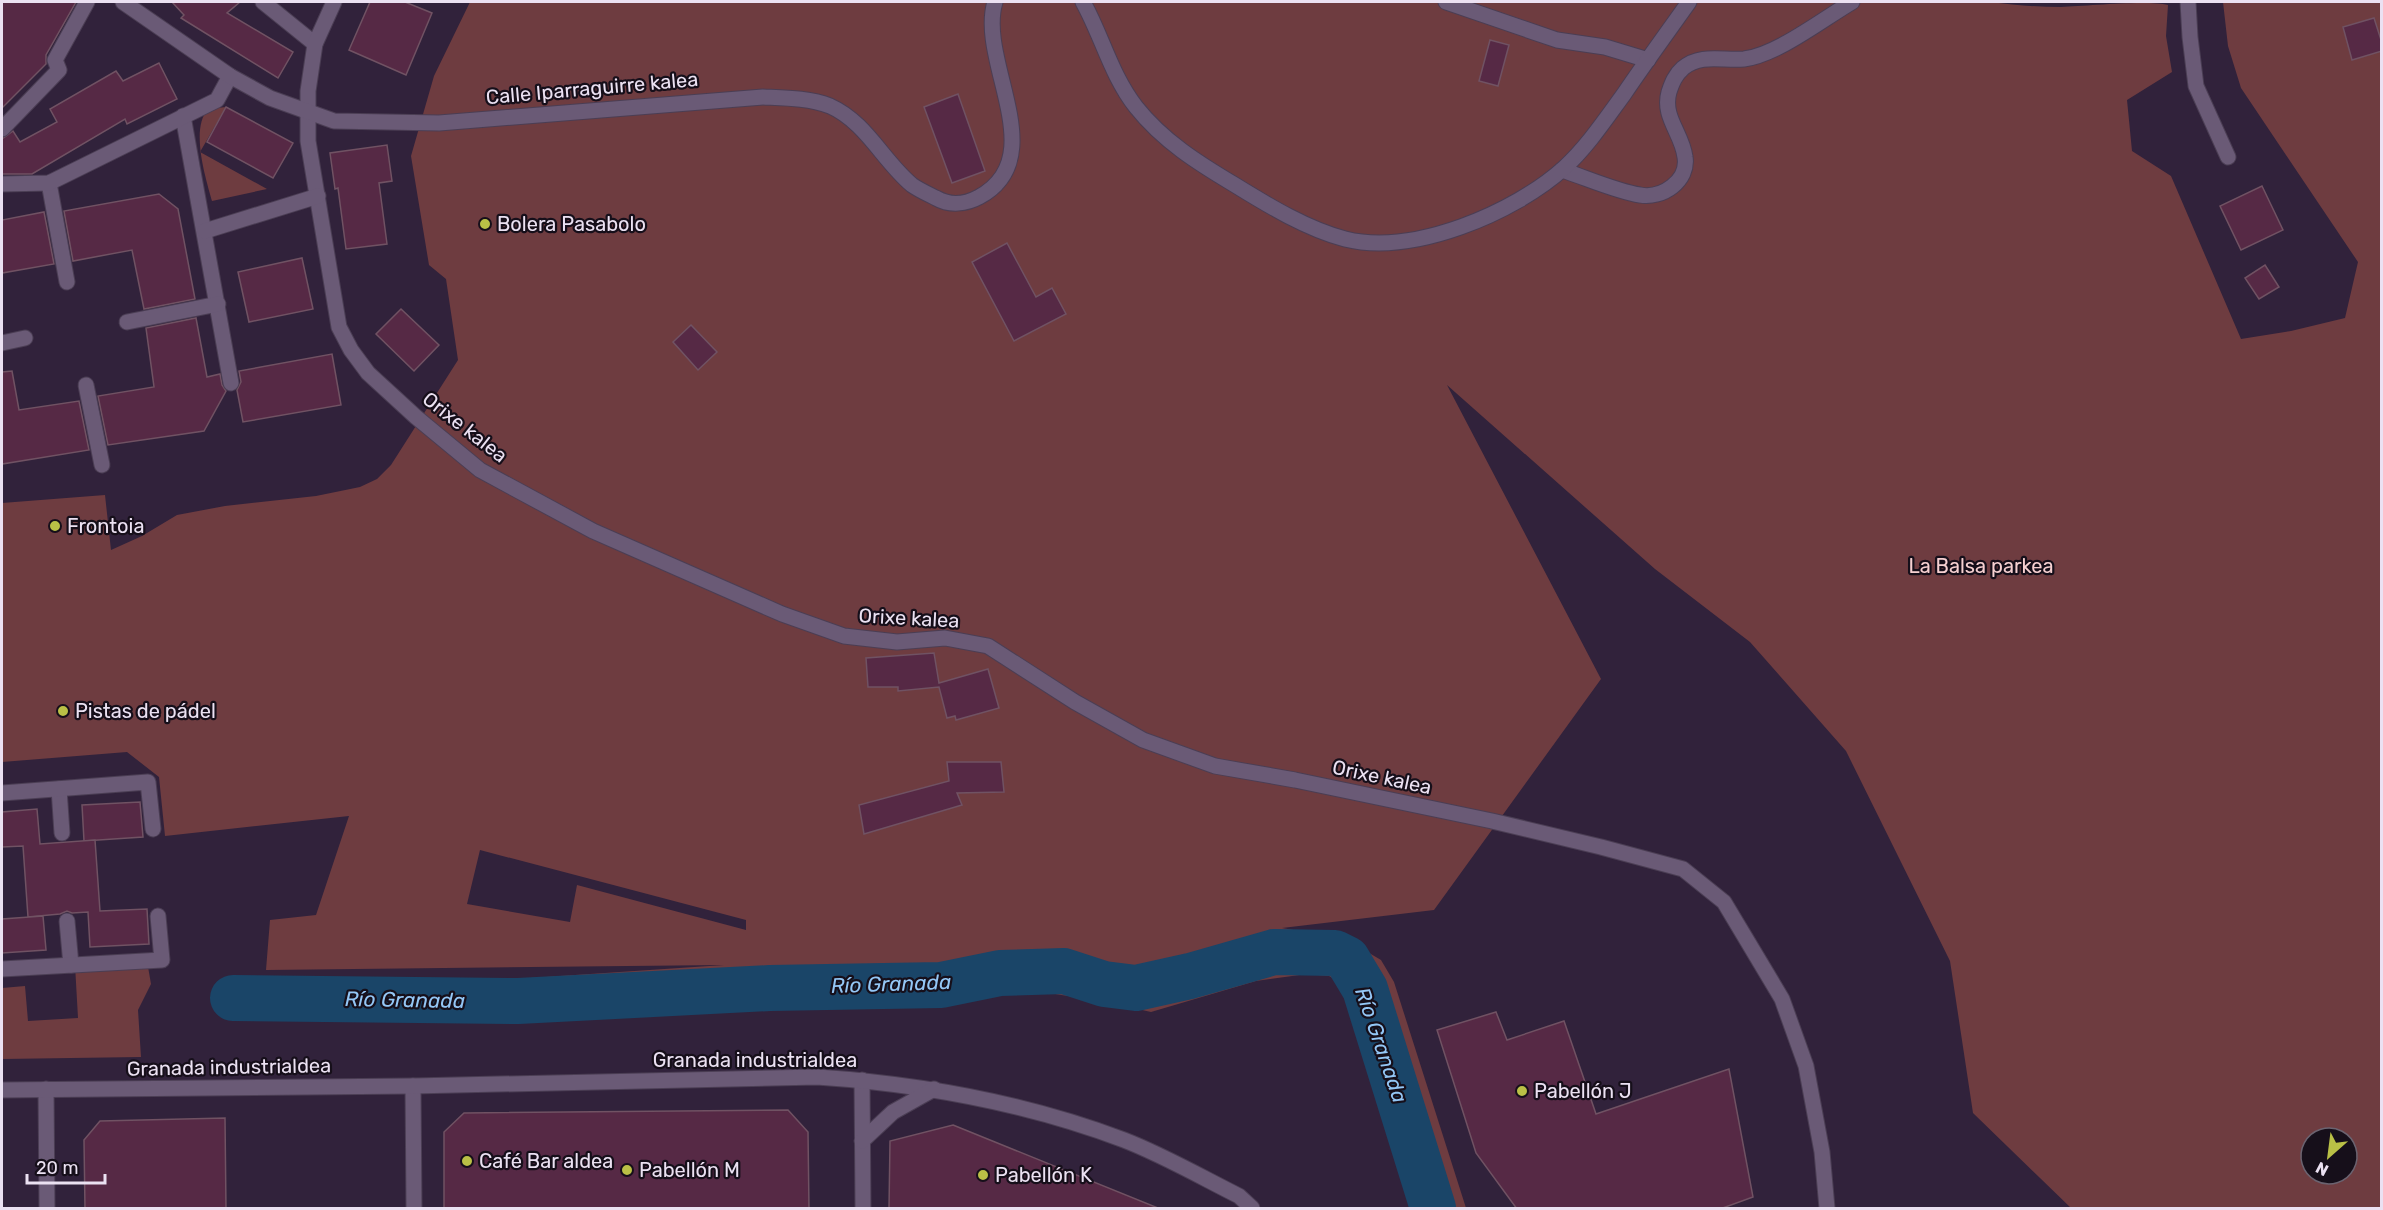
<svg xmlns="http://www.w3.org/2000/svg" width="2383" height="1210" viewBox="0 0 2383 1210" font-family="Rubik,sans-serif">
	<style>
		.green { fill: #6e3c40; fill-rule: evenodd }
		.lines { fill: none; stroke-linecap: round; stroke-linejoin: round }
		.river { stroke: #1a4568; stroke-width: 46 }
		.building { fill: #562945; stroke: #705263; stroke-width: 1.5 }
		.pedestrian-casing { stroke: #4b3e54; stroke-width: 17 }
		.minor-casing { stroke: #4b3e54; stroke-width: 17 }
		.tertiary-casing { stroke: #4b3e54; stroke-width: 17 }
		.pedestrian { stroke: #6a5a76; stroke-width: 15 }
		.minor { stroke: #6a5a76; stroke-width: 15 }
		.tertiary { stroke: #6a5a76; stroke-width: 15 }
		.poi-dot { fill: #bac046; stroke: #160f1a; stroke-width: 2 }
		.labels { text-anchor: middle; stroke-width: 4.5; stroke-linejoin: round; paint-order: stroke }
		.street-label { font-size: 20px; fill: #ebe1f2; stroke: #160f1a }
		.poi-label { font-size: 20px; fill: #ebe1f2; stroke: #160f1a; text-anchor: start }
		.park-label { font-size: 20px; fill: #f6d0d1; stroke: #160f1a }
		.water-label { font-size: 21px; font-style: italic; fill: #94c7f6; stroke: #160f1a }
	</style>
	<rect width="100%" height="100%" fill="#31223b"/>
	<g class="green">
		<path d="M470,2H1990C2014,5 2037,7 2061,7C2087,6 2146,0 2168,5L2166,36L2172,72L2127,100L2132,151L2171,176L2241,339L2291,331L2345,318L2358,262L2241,88L2228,46L2223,2H2381V1208H2071L1973,1113L1950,961L1846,751L1750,642L1655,569L1447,385L1601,679L1434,910L1282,928L1328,936L1354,944L1381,960L1394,982L1466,1208H1418L1360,1010L1347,986L1329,976L1307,974L1256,981L1151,1012L1107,1002L1042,992L733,1007L233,998L724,965L266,970L270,920L316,915L349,816L165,836L159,777L127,752L2,762V503L105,495L111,550L142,536L177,515L225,506L316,496L360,487L377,479L391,465L458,360L446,279L429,265L411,156L434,76ZM480,850L746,920V930L577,885L570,922L467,904ZM2311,1138H2347V1174H2311Z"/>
		<path d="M226,107L200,152L267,189L212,201C206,179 190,129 208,109Z"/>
		<path d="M147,961L151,984L138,1010L141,1057L2,1059V988L25,986L28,1021L78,1018L75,965Z"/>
	</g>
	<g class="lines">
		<path class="river" d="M233,998L518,1001L770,988L941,985L1000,973L1064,971L1104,984L1136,988L1190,976L1274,952L1335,953L1347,959L1365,989L1433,1208"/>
	</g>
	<g class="building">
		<path d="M2,2H76L46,55V64L2,108Z"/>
		<path d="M172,2H240L227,13L293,52L278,78L181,18L184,15Z"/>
		<path d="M370,2H405L432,13L406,75L349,50Z"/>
		<path d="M2374,18L2382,43V51L2352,60L2343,27Z"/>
		<path d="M1490,40L1509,45L1498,86L1479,81Z"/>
		<path d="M159,63L177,99L127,124L125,119L32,174H2V139L13,131L20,142L57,122L50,109L116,71L123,81Z"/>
		<path d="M958,94L985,171L952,183L924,107Z"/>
		<path d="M226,107L293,143L273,178L207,142Z"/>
		<path d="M387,145L392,181L379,183L387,244L346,249L338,188L335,189L330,153Z"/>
		<path d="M2262,186L2283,230L2241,250L2220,206Z"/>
		<path d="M159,194L178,209L195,299L144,309L132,250L73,261L64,211Z"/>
		<path d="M44,212L54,264L2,273V220Z"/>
		<path d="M1007,243L1036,297L1052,288L1066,314L1014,341L972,262Z"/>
		<path d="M302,258L313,309L249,322L238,272Z"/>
		<path d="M2265,265L2279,287L2259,299L2245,278Z"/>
		<path d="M401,309L439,345L414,371L376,334Z"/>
		<path d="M196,318L207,377L220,374L222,385L226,391L204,431L108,445L98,396L154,387L146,328Z"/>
		<path d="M691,325L717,352L698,370L673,342Z"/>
		<path d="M332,354L341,405L243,422L237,390L241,382L239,371Z"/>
		<path d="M12,371L19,410L79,401L89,450L2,464V372Z"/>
		<path d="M934,653L939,683L988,669L999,708L956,720L955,716L947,718L939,687L898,691V687H868L866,658Z"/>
		<path d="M947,762H1001L1004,792L957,793L962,805L864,834L859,805L949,781Z"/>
		<path d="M140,802L143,837L84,841L82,805Z"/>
		<path d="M37,809L40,844L95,840L100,911L147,909L149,944L90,947L88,912L72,913L67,911L60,914L28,917L23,846L2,847V812Z"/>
		<path d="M43,916L46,950L2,953V919Z"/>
		<path d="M1496,1012L1507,1040L1564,1021L1596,1114L1729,1069L1753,1197L1720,1209H1517L1476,1153L1437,1030Z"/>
		<path d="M788,1110L808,1132L809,1209H444V1132L464,1113Z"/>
		<path d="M225,1118L226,1209H85L84,1140L100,1121Z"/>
		<path d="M953,1125L1158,1208L1157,1209H889L890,1141Z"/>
	</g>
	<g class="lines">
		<defs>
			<g id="pedestrian">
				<path d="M183,116L231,383"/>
				<path d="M49,183L67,282"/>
				<path d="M2,184L49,183L217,100L230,76"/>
				<path d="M127,322L218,304"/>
				<path d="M2,343L25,338"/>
				<path d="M86,385L102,465"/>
			</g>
			<g id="minor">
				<path d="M263,2L315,44"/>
				<path d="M334,2L315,44L308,91V141L339,327L351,350L368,373L416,417L480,470L593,531L782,614L844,636L897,642L945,638L988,646L1075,702L1143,740L1215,766L1295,780L1492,821L1601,847L1683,869L1724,902L1782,999L1806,1066L1822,1152L1827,1208"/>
				<path d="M1446,2L1557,40L1605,47L1648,60"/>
				<path d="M2188,2L2190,37L2196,86L2228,157"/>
				<path d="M2,129L59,70L55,60L87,2"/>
				<path d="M1562,170C1584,177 1618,192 1640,195C1662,199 1689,181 1685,157C1682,133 1662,117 1669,92C1672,83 1675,75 1683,68C1701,53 1723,61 1744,59C1777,55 1823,19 1852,2"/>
				<path d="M205,231L318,196"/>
				<path d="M59,789L62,833"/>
				<path d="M2,793L148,782L153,829"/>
				<path d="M67,921L71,965"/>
				<path d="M2,969L162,960L158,916"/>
				<path d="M862,1080L863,1208"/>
				<path d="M413,1086L414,1208"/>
				<path d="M46,1089L47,1208"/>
				<path d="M2,1090L413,1086L817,1077C921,1084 1026,1103 1124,1140C1163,1155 1201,1177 1239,1196L1252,1208"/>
				<path d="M862,1141L893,1112L934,1089"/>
			</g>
			<g id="tertiary">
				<path d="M123,2L230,76L270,98L334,121L439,123L763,97C785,98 809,98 830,106C866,122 883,161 912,185C919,190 928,194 936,198C950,206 966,204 979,197C1053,157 977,61 995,2"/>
				<path d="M1083,2C1102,36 1111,75 1136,107C1163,141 1198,163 1235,185C1269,206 1307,229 1345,239C1413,256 1514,213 1564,168C1587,147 1605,120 1624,94C1645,63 1667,33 1689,2"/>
			</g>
		</defs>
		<use href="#pedestrian" class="pedestrian-casing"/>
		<use href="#minor" class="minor-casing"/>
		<use href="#tertiary" class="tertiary-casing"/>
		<use href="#pedestrian" class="pedestrian"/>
		<use href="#minor" class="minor"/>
		<use href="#tertiary" class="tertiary"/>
	</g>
	<g class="poi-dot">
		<circle cx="485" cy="224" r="6"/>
		<circle cx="55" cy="526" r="6"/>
		<circle cx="63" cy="711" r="6"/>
		<circle cx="1522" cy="1091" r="6"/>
		<circle cx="467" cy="1161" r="6"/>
		<circle cx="627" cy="1170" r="6"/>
		<circle cx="983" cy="1175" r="6"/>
	</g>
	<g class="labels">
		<g class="street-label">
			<text transform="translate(592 88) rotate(-5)" y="7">Calle Iparraguirre kalea</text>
			<text transform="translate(465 427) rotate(38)" y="7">Orixe kalea</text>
			<text transform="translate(909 618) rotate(3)" y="7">Orixe kalea</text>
			<text transform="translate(1382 777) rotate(12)" y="7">Orixe kalea</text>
			<text x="755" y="1067">Granada industrialdea</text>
			<text transform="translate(229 1067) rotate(-1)" y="7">Granada industrialdea</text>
		</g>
		<g class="poi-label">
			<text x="497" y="231">Bolera Pasabolo</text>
			<text x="67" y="533">Frontoia</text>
			<text x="75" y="718">Pistas de pádel</text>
			<text x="1534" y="1098">Pabellón J</text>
			<text x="479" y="1168">Café Bar aldea</text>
			<text x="639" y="1177">Pabellón M</text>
			<text x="995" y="1182">Pabellón K</text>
		</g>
		<g class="park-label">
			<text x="1981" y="573">La Balsa parkea</text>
		</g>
		<g class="water-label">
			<text transform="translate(891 984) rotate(-2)" y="7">Río Granada</text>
			<text transform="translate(405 1000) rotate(1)" y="7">Río Granada</text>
			<text transform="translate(1381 1045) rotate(71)" y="7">Río Granada</text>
		</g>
	</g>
	<rect width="2383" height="1210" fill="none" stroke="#ebe1f2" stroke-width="6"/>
	<g transform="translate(2329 1156) rotate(208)"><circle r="28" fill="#160f1a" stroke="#6b6370" stroke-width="1.5"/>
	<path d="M0-4.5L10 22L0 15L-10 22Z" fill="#bac046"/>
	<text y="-9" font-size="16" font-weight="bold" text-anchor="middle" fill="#ebe1f2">N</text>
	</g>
	<path d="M27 1174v9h78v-9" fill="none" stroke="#ebe1f2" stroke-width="3"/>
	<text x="36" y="1174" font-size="18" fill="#ebe1f2" stroke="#160f1a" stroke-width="4.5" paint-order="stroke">20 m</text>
</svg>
